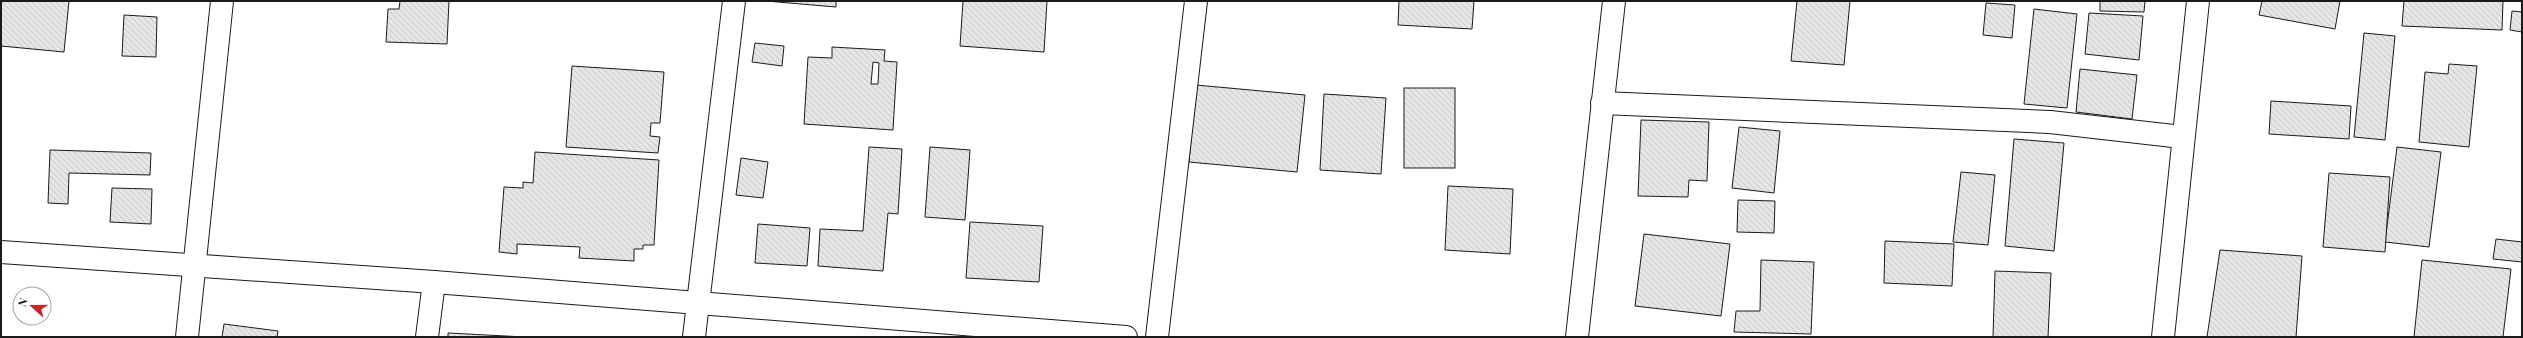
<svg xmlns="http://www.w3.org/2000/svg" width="2523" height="338" viewBox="0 0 2523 338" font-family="'Playfair Display',serif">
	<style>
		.building { fill: url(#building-back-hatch); stroke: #1a1a1a; fill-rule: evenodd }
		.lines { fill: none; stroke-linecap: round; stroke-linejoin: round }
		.minor-casing { stroke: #1a1a1a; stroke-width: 24 }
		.minor { stroke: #fff; stroke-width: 22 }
	</style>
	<defs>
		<pattern id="building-back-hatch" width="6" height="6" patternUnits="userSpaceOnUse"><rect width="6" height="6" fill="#e6e6e6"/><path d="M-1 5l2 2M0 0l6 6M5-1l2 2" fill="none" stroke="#c5c5c5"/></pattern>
	</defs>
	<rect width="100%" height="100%" fill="#fff"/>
	<g class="building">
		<path d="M1,1H69L64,52L1,46Z"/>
		<path d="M400,1H449L447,44L386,42L388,9H399Z"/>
		<path d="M766,1H836V7Z"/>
		<path d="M963,1H1047L1044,52L960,46Z"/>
		<path d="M1399,1H1474L1472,29L1398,25Z"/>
		<path d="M1797,1H1850L1844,65L1791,61Z"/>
		<path d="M2100,1H2145L2144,12L2100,11Z"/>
		<path d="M2262,1H2340L2335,29L2259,15Z"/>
		<path d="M2404,1H2503L2502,30L2402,26Z"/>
		<path d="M1986,3L2015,5L2012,38L1983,35Z"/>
		<path d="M2034,9L2077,14L2067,108L2024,104Z"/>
		<path d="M2512,11L2522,12V32L2510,30Z"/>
		<path d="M2089,13L2143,16L2139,60L2085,54Z"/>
		<path d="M124,15L157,17L156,57L122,56Z"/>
		<path d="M2364,33L2395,36L2385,140L2354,137Z"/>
		<path d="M755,43L784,46L782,66L752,62Z"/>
		<path d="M832,47L885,50L884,61L897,62L893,130L804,124L808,57L832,58ZM873,62L879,63L878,84H871Z"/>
		<path d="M2449,64L2477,66L2469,147L2419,142L2425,72L2448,74Z"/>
		<path d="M572,66L664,72L660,123H651L650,136L660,137L658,153L566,147Z"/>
		<path d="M2080,69L2137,75L2132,119L2076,112Z"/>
		<path d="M1196,85L1305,95L1297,172L1189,162Z"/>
		<rect x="1404" y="88" width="51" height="80"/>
		<path d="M1324,94L1386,98L1381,174L1320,170Z"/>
		<path d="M2271,101L2351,106L2349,139L2269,134Z"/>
		<path d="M1641,120L1709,122L1707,181L1689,180L1688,197L1638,196Z"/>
		<path d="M1739,127L1780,131L1774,193L1732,188Z"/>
		<path d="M2014,139L2064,143L2054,251L2005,246Z"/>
		<path d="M869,147L902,149L898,214L888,213L883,271L818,266L820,229L863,231Z"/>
		<path d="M930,147L970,150L965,220L925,217Z"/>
		<path d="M2397,147L2441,152L2429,247L2385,242Z"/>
		<path d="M50,150L151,153L150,175L69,173L68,204L48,203Z"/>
		<path d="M535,152L659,160L654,245H643V249H634V261L579,258L580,247L517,244V254L499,252L504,187L523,188V182L533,183Z"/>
		<path d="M741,158L768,162L763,198L736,195Z"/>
		<path d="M1961,172L1995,175L1988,245L1953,242Z"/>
		<path d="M2329,173L2390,177L2385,252L2323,247Z"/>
		<path d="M1448,186L1513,189L1510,254L1445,250Z"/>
		<path d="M112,188L152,189L151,224L110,222Z"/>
		<path d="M1738,200L1775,201L1774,233L1737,232Z"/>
		<path d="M970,222L1043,226L1039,282L966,278Z"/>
		<path d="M758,224L810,228L807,266L755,263Z"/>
		<path d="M1644,234L1730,244L1721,316L1635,306Z"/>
		<path d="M2496,239L2522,242V262L2493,259Z"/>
		<path d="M1885,241L1954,244L1952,286L1884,283Z"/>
		<path d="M2220,250L2302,256L2296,337H2207Z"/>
		<path d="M1761,260L1814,262L1811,334L1734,332L1736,311H1760Z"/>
		<path d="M2422,260L2511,269L2503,337H2414Z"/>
		<path d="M1995,271L2051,273L2048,337H1993Z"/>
		<path d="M224,324L278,331L277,337H222Z"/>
		<path d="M448,333L525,337H448Z"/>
	</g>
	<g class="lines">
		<defs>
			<g id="minor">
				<path d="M1602,103L2050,122L2182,137"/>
				<path d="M1,252L434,282L1126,337"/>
				<path d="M187,337L222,1"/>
				<path d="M427,337L434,282"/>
				<path d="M694,337L734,1"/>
				<path d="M1157,337L1196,1"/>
				<path d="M1577,337L1614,1"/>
				<path d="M2163,337L2198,1"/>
			</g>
		</defs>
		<use href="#minor" class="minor-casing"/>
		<use href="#minor" class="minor"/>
	</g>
	<rect width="2523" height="338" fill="none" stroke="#1a1a1a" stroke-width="4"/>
	<g transform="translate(32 306) rotate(291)"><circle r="19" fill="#ffffff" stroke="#a3a3a3"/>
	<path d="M0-3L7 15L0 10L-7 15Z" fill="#c62828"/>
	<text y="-6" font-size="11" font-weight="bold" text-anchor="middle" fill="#1a1a1a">N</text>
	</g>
</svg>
